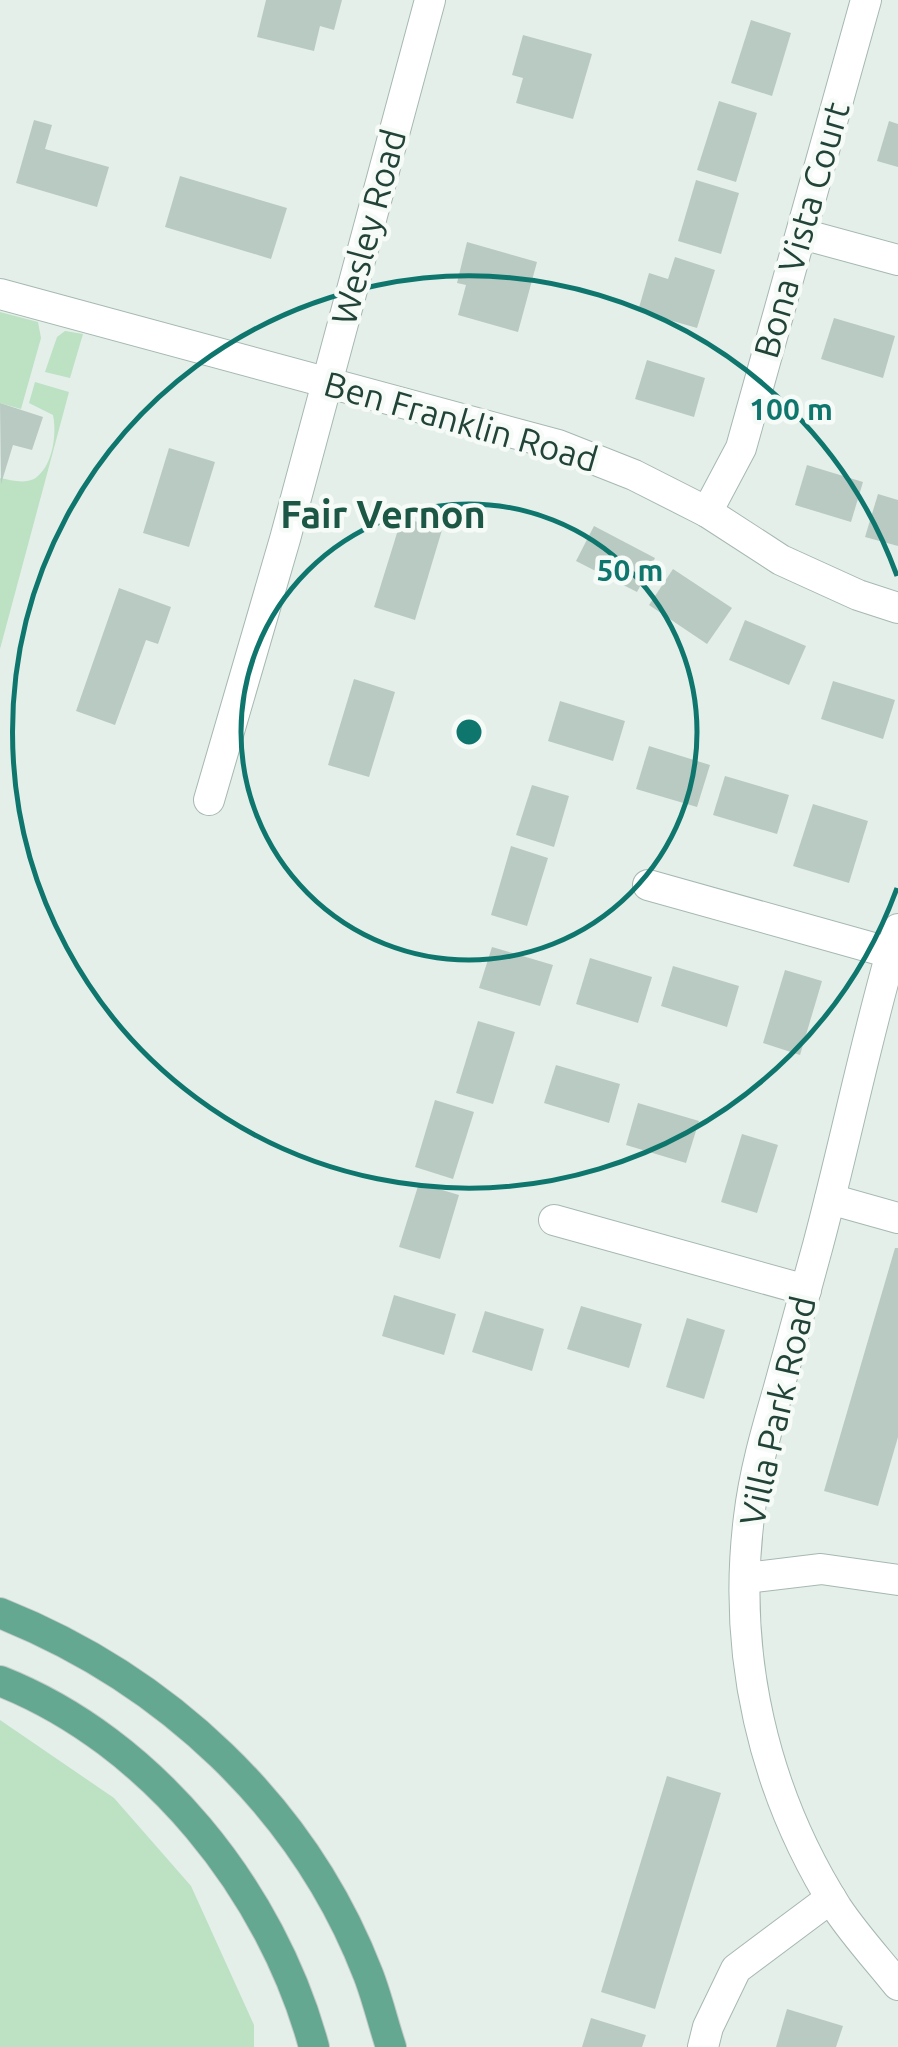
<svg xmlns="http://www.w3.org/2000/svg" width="898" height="2047" viewBox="0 0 898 2047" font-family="Ubuntu,sans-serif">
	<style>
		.green { fill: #bce1c3 }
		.building { fill: #b9cac2 }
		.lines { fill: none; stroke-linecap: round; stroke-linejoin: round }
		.street-casing { stroke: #a6b8b1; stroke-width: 32 }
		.primary-casing { stroke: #c1cac7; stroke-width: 32 }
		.street { stroke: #fff; stroke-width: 30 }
		.primary { stroke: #65a892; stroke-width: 30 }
		.ring { fill: none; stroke: #0f766e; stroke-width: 5 }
		.labels { text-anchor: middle; stroke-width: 9; stroke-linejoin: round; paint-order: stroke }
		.street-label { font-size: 35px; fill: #224338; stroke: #f6fbf8 }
		.neighbourhood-label { font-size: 38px; font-weight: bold; fill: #1b5744; stroke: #f6fbf8 }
		.centre { fill: #0f766e; stroke: #f6fbf8; stroke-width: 5 }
		.ring-label { font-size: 30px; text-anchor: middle; font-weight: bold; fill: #0f766e; stroke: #f6fbf8; stroke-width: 9; stroke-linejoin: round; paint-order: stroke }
	</style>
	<rect width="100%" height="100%" fill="#e4efea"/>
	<g class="green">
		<path d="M0,312L38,322L41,338L21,409L0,403Z"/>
		<path d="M65,331L83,334L70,378L45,372L57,337Z"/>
		<path d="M35,382L69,392L0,649V478C10,480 24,484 34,479C53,467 57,434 53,415L29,403Z"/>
		<path d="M0,1720L114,1798L191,1886L254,2025V2047H0Z"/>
	</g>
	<g class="building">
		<path d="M266,0H342L334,30L320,26L314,51L257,37Z"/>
		<path d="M751,20L791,33L772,96L731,83Z"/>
		<path d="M523,35L592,54L573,119L516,103L523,78L512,75Z"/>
		<path d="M719,101L757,113L736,182L697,170Z"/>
		<path d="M34,120L52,125L45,149L109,167L97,207L16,183Z"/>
		<path d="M889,121L898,124V167L877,161Z"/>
		<path d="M180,176L287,208L271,259L165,227Z"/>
		<path d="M696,180L739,193L721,254L678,241Z"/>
		<path d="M467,242L537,262L518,332L458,315L466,285L457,283Z"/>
		<path d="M675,257L715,270L697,328L638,311L649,273L668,279Z"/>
		<path d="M834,318L895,336L883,378L821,359Z"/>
		<path d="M647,360L705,378L694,417L635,399Z"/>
		<path d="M0,403L43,417L32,450L13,445L1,484Z"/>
		<path d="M169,448L215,462L189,547L143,533Z"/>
		<path d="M807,465L863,482L851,522L795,505Z"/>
		<path d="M878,494L898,500V546L865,537Z"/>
		<path d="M402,517L442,530L415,620L374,607Z"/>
		<path d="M594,526L655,558L637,592L576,561Z"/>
		<path d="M673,569L732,608L707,644L649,605Z"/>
		<path d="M119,588L171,607L158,644L146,640L115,725L76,711Z"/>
		<path d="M745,620L806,646L789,685L729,660Z"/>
		<path d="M354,679L395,692L369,777L328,765Z"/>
		<path d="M833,681L895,700L883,739L821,719Z"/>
		<path d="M560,701L625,721L613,761L548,741Z"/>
		<path d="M649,746L710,765L697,807L636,789Z"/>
		<path d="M725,776L789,795L777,834L713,815Z"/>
		<path d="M532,785L569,796L554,847L516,835Z"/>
		<path d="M813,804L868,821L849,883L793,866Z"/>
		<path d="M511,846L548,858L527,926L491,915Z"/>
		<path d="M492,947L553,965L540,1006L479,988Z"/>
		<path d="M590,958L652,977L638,1023L576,1004Z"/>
		<path d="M673,966L739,986L727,1027L661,1006Z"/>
		<path d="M785,970L822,981L800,1055L763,1043Z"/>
		<path d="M478,1021L515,1032L493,1104L456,1093Z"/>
		<path d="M556,1065L620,1084L609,1123L544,1103Z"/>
		<path d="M435,1100L474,1112L453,1179L415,1167Z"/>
		<path d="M638,1103L699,1121L686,1163L626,1145Z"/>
		<path d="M742,1134L778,1145L757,1213L721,1202Z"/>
		<path d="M419,1183L459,1195L440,1259L399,1247Z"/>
		<path d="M895,1248H898V1437L878,1506L824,1491Z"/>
		<path d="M394,1295L456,1314L444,1355L382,1336Z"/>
		<path d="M581,1306L642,1324L629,1368L567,1349Z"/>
		<path d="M485,1311L544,1329L532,1371L472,1352Z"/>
		<path d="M687,1318L725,1330L704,1399L666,1387Z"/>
		<path d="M667,1776L721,1793L655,2009L601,1992Z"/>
		<path d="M787,2009L843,2026L836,2047H776Z"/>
		<path d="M591,2018L646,2035L642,2047H582Z"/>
	</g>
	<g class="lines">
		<defs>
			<g id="street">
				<path d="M802,234L898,260"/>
				<path d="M0,294L558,445L634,475L707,512L781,560L858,595L898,608"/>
				<path d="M707,512L741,448L866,0"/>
				<path d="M209,800L285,539L430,0"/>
				<path d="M648,885L891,953"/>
				<path d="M898,929C867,1033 846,1140 818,1245C805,1294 791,1342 778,1391C766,1432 754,1474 749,1517C732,1654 763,1791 837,1908C855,1935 878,1960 898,1985"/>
				<path d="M830,1199L898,1218"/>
				<path d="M554,1220L806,1290"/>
				<path d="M746,1578L821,1569L898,1580"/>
				<path d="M703,2047L708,2027L736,1969L831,1898"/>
			</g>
			<g id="primary">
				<path d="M0,1613C165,1679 303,1806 368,1974C377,1997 383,2023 391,2047"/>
				<path d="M0,1681C152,1741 272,1891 314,2047"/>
			</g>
		</defs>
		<use href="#street" class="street-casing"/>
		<use href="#primary" class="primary-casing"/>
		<use href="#street" class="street"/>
		<use href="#primary" class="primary"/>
	</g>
	<g class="ring">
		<circle cx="469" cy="732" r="228"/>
		<path d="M897 888A456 456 0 1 1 897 576"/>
	</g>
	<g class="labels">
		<g class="street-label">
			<text transform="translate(369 227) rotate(-75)" y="12">Wesley Road</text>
			<text transform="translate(802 230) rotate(-74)" y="12">Bona Vista Court</text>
			<text transform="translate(461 422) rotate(16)" y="12">Ben Franklin Road</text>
			<text transform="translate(778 1411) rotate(-77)" y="12">Villa Park Road</text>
		</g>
		<g class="neighbourhood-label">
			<text x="383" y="528">Fair Vernon</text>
		</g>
	</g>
	<circle cx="469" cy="732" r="15" class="centre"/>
	<g class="ring-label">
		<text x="791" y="420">100 m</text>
		<text x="630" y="581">50 m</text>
	</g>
</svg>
